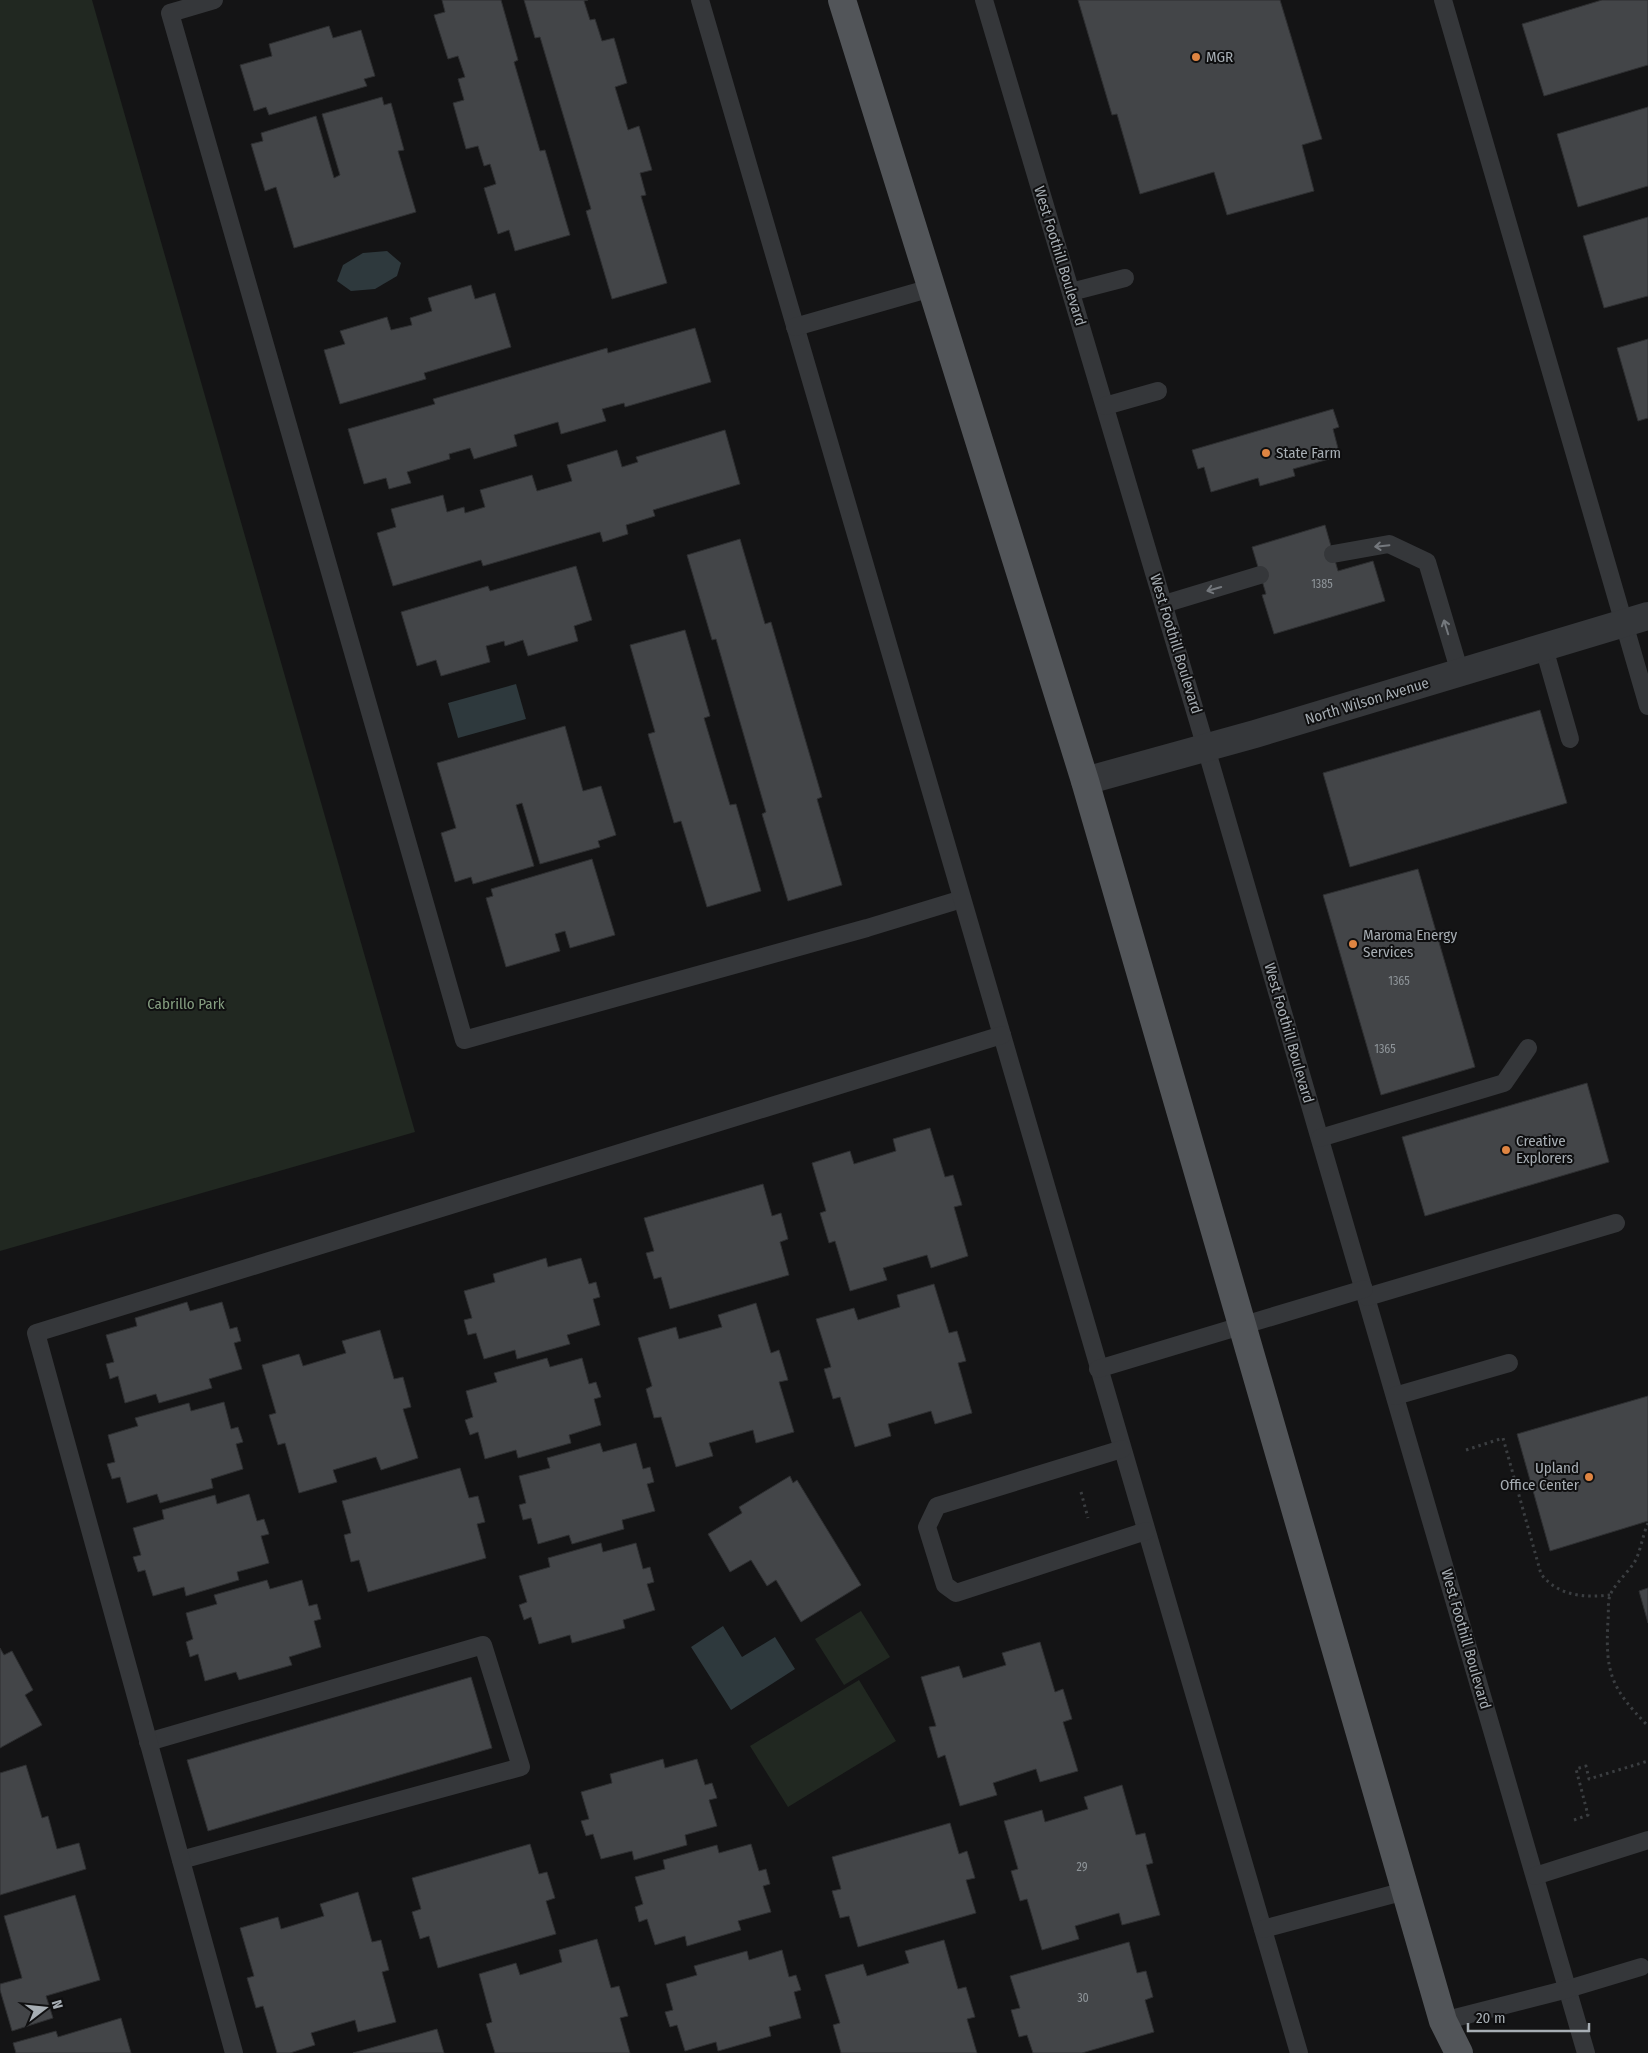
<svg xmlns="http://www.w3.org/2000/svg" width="1648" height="2053" viewBox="0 0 1648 2053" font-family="'Fira Sans Condensed',sans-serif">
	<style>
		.green { fill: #212821 }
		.water { fill: #2e393d }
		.building { fill: #434548; stroke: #2e2f31 }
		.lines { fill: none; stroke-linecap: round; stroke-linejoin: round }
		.path { stroke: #3b3e41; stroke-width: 3; stroke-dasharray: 2.5 4; stroke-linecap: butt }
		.service { stroke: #35373a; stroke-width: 18 }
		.minor { stroke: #35373a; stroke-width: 28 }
		.primary { stroke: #525559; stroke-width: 28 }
		.oneway { stroke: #74787d }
		.poi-dot { fill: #df8542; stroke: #0f0f10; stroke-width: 2 }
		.labels { text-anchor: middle; stroke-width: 4; stroke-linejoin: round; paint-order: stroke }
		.number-label { font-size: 12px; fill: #8e9499 }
		.poi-label { font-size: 15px; fill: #a7aeb4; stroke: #0f0f10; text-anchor: start }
		.street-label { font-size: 15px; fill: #a7aeb4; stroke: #0f0f10 }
		.park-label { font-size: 15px; fill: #859e80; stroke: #0f0f10 }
	</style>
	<rect width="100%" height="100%" fill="#141415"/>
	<g class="green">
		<path d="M0,0H92L415,1132L0,1251Z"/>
		<path d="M861,1611L890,1657L844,1685L815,1639Z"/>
		<path d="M859,1680L896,1741L788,1807L750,1746Z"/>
	</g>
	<g class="water">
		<path d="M387,251L401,263L397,276L375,289L351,291L337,281L343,265L363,253Z"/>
		<path d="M516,684L526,719L458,738L448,703Z"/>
		<path d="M723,1626L742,1657L775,1637L795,1669L731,1710L691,1647Z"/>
	</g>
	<g class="building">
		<path d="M442,0H501L518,60L514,62L540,151L545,150L570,235L515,251L509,230L498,234L484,188L496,184L490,164L484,166L478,146L466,149L453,103L464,100L458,79L465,77L458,56L448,59L434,15L445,12Z"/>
		<path d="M524,0H588L584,1L590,20L595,19L602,41L614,38L627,83L615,87L628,130L639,126L652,170L640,173L646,195L641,196L667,283L612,299L586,211L591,209L540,37L535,38Z"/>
		<path d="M1078,0H1280L1322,139L1302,145L1314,191L1227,215L1214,172L1140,194L1117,114L1112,115Z"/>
		<path d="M1602,0H1648V65L1544,96L1522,24Z"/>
		<path d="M329,26L333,38L361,30L375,76L364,79L367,86L269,115L266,107L254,111L240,65L272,56L269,44Z"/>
		<path d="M382,97L384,105L391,103L404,150L398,151L416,212L294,248L276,187L265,191L251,144L263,141L261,133L316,116L334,178L340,175L322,114Z"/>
		<path d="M1648,107V186L1578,207L1557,134Z"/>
		<path d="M1648,217V296L1604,308L1583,236Z"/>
		<path d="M471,285L475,299L495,293L511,347L424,373L426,379L340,404L324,350L345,344L340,331L387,317L391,330L412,325L410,318L432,311L428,298Z"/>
		<path d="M695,328L711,382L625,407L624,403L602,409L606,421L561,434L558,422L514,435L517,446L474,459L470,448L449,454L450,459L407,472L411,483L389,489L386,478L364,484L348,429L435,404L433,399L607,348L608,353Z"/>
		<path d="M1648,339V418L1638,421L1617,348Z"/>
		<path d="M1333,409L1339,427L1333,429L1340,456L1293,469L1295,476L1260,486L1258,478L1211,492L1204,467L1198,469L1192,450Z"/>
		<path d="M725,430L740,484L653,510L655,516L626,525L628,534L603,542L600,532L483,566L481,560L393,586L377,533L396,527L391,509L443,495L447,512L464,507L465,513L485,507L480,490L532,475L537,491L572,481L567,465L617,450L622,467L638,462L636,457Z"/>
		<path d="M1325,525L1338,571L1373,561L1385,601L1274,634L1262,595L1266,594L1252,547Z"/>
		<path d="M740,539L765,624L771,622L822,797L817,799L842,885L788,901L762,814L766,812L716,639L712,640L687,555Z"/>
		<path d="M576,566L592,620L574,626L578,641L528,656L523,640L505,646L504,641L486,646L490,662L441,676L436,660L417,666L401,612L488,586L490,591Z"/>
		<path d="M685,630L710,716L704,718L730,805L736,804L761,891L707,907L681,821L674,823L648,734L655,732L630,645Z"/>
		<path d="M1540,710L1567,803L1350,867L1323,773Z"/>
		<path d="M565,726L583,791L601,786L616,835L598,841L600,847L540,864L522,803L516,805L534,866L473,884L471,877L455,882L441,833L456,828L437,763Z"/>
		<path d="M592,859L615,935L570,948L565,931L555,934L560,951L506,967L486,898L493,896L491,889Z"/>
		<path d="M1418,869L1475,1067L1381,1095L1323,895Z"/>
		<path d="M1587,1083L1609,1162L1425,1216L1402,1137Z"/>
		<path d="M930,1128L945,1177L953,1175L962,1205L954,1207L968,1256L931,1268L927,1255L883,1268L887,1280L850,1291L835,1241L829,1243L820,1213L826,1211L812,1163L850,1151L854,1164L896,1151L893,1139Z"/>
		<path d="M763,1184L772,1216L781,1213L788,1239L780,1242L789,1275L670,1309L661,1277L654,1279L646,1253L654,1251L644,1218Z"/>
		<path d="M546,1258L548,1267L581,1258L589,1284L596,1282L600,1297L593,1299L600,1325L567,1335L570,1344L517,1359L515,1350L484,1359L476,1333L468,1335L464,1320L472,1318L464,1291L495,1282L493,1274Z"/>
		<path d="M934,1284L949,1333L957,1331L966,1361L958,1363L972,1413L935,1424L931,1411L888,1424L891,1436L855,1447L840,1397L833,1399L824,1369L831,1367L816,1319L854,1308L858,1320L900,1307L897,1295Z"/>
		<path d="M187,1302L190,1311L222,1302L230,1329L237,1327L241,1341L234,1343L242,1369L209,1379L212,1388L159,1403L156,1394L125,1403L118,1376L110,1379L106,1364L114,1362L106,1335L137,1326L135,1318Z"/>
		<path d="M756,1303L771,1353L779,1350L788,1380L779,1382L794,1432L756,1443L753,1430L709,1443L713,1456L676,1467L661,1417L654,1418L646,1389L652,1386L638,1338L676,1327L679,1339L722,1327L718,1315Z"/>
		<path d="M380,1330L394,1379L403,1377L411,1407L403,1409L418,1458L381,1470L376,1457L333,1470L337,1482L299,1493L285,1443L278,1445L269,1415L276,1413L262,1365L299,1354L303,1366L346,1353L342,1341Z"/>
		<path d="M547,1358L550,1367L582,1358L589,1384L596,1382L601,1397L594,1399L601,1425L569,1435L571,1443L518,1458L516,1450L485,1459L478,1432L470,1435L465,1420L473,1417L466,1391L497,1382L494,1373Z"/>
		<path d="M1648,1396V1521L1550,1551L1517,1434Z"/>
		<path d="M224,1402L231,1429L238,1427L243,1442L236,1444L243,1469L211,1479L213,1488L160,1503L157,1494L127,1503L120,1477L112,1479L107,1464L115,1462L108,1435L138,1426L135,1418L189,1403L191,1411Z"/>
		<path d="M600,1443L603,1452L636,1443L643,1469L650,1467L654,1482L647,1484L655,1511L622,1520L624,1529L572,1544L569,1535L538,1544L531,1518L523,1520L519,1505L526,1503L519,1476L550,1468L547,1458Z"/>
		<path d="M460,1468L469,1498L478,1496L485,1522L477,1524L486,1558L368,1592L359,1560L351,1562L344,1535L351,1533L342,1501Z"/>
		<path d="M790,1476L793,1483L797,1480L861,1585L801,1622L776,1580L767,1586L751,1560L730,1572L708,1534L742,1513L739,1507Z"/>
		<path d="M249,1494L257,1521L264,1519L269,1534L261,1536L269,1563L237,1572L239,1580L186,1596L184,1587L153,1596L145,1570L138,1572L133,1557L141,1555L133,1528L164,1519L162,1510L215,1495L217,1504Z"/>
		<path d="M601,1543L603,1552L636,1543L643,1569L650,1567L654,1582L647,1584L655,1610L623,1620L625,1628L572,1643L570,1635L539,1644L531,1617L524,1620L519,1605L527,1602L519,1576L550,1567L548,1558Z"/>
		<path d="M267,1580L270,1589L302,1580L309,1606L317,1604L321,1619L314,1621L321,1647L289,1657L292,1665L239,1680L236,1672L205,1681L198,1654L190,1657L186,1642L193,1639L186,1613L217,1604L214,1595Z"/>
		<path d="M1648,1588V1623L1639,1591Z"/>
		<path d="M1040,1642L1055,1692L1063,1689L1072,1719L1063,1722L1078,1771L1040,1782L1036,1769L993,1783L997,1795L960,1806L945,1755L938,1758L929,1727L936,1726L921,1677L959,1666L963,1678L1006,1665L1002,1653Z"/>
		<path d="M0,1648L4,1655L12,1651L33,1690L25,1695L42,1725L0,1748Z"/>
		<path d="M471,1677L492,1748L208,1831L187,1760Z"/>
		<path d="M663,1759L665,1768L697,1759L705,1785L712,1783L717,1798L709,1800L717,1826L685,1835L687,1845L634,1860L632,1851L601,1859L593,1834L586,1836L581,1821L589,1819L581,1792L612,1783L610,1774Z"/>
		<path d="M26,1765L42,1818L48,1816L57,1849L79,1843L86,1869L0,1895V1773Z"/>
		<path d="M1122,1785L1136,1835L1145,1833L1153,1863L1146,1865L1160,1915L1122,1925L1119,1913L1075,1926L1079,1939L1042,1950L1027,1899L1020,1901L1011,1871L1018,1869L1004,1821L1042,1810L1045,1822L1088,1809L1084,1797Z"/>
		<path d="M950,1823L959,1854L967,1851L975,1878L966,1880L976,1913L858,1947L849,1916L840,1918L832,1891L841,1889L832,1857Z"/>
		<path d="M530,1844L539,1874L547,1872L555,1898L546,1901L556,1934L438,1968L429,1936L420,1939L412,1912L421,1909L412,1878Z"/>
		<path d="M751,1844L759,1871L766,1869L770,1884L763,1886L771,1912L738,1921L741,1930L687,1946L685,1936L655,1945L647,1919L639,1922L635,1907L643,1904L635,1877L665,1869L663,1860L717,1845L719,1853Z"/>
		<path d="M358,1892L372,1942L381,1940L389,1970L382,1972L396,2022L358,2032L355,2020L311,2033L315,2045L290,2053H277L263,2006L256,2008L247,1978L254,1976L240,1928L278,1917L281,1929L324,1916L320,1904Z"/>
		<path d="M75,1895L100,1980L46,1996L53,2018L12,2031L0,1990V1984L22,1978L4,1916Z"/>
		<path d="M597,1939L611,1988L619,1986L628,2016L620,2018L630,2053H495L486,2024L492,2022L479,1974L516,1963L520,1975L562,1962L559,1950Z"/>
		<path d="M944,1940L958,1989L966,1987L975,2017L967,2019L977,2053H841L833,2025L840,2023L825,1975L863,1964L867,1976L909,1963L905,1951Z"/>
		<path d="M1129,1942L1137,1973L1146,1971L1153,1997L1145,2000L1154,2032L1082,2053H1033L1027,2035L1019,2037L1011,2010L1020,2008L1010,1976Z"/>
		<path d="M782,1950L789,1977L796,1975L801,1990L794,1992L801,2018L769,2027L771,2036L718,2051L716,2042L685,2051L677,2025L670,2027L665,2012L673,2010L666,1984L697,1975L694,1966L747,1951L749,1960Z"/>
		<path d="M121,2018L131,2053H16L13,2043L56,2031L58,2037Z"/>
		<path d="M437,2029L444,2053H353Z"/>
	</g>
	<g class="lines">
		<g class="path">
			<path d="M1466,1450L1503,1438L1541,1574C1558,1596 1584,1598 1610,1595"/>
			<path d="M1081,1492L1088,1518"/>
			<path d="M1648,1523C1643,1534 1640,1554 1634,1563C1627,1573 1617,1582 1611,1593C1607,1600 1609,1612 1608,1620C1605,1673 1611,1688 1648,1726"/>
			<path d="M1574,1820L1588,1815L1576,1769L1586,1766L1589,1779L1648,1761"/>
		</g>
		<g class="service">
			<path d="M214,0L170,13L464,1040L867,928L962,899"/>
			<path d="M700,0L1299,2053"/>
			<path d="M984,0L1206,748L1586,2053"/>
			<path d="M1443,0L1648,706"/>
			<path d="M1071,292L1125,278"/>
			<path d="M795,327L931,288"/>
			<path d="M1105,406L1158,391"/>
			<path d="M1333,554L1389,544L1427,562L1460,673"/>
			<path d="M1164,604L1260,575"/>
			<path d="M1544,648L1570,739"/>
			<path d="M1320,1138L1504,1083L1528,1048"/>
			<path d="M1367,1297L1616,1223"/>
			<path d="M1098,1369L1364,1289"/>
			<path d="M1395,1396L1509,1363"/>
			<path d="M1122,1449L937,1506L927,1527L945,1585L956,1593L1146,1531"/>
			<path d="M148,1742L483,1645L521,1767L181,1860"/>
			<path d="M1535,1876L1648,1840"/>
			<path d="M1263,1929L1405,1891"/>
			<path d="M1443,2021L1568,1989L1641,1967"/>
			<path d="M234,2053L36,1333L1002,1035"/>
		</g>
		<path class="minor" d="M1085,781L1255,734L1648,616"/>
		<path class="primary" d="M842,0L1085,781L1443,2021L1459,2053"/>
	</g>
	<defs><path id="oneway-shaft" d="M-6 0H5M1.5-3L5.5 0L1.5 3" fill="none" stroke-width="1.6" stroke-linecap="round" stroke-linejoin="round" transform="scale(1.25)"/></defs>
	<g class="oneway">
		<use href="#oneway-shaft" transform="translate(1382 546) rotate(174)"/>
		<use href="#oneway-shaft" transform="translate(1214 589) rotate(164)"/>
		<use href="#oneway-shaft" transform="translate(1446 627) rotate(-107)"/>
	</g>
	<g class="poi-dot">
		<circle cx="1196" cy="57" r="5"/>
		<circle cx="1266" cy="453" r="5"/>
		<circle cx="1353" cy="944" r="5"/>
		<circle cx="1506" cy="1150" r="5"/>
		<circle cx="1589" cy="1477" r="5"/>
	</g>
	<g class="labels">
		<g class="number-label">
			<text x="1322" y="588">1385</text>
			<text x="1399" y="985">1365</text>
			<text x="1385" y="1053">1365</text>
			<text x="1082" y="1871">29</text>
			<text x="1083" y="2002">30</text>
		</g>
		<g class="poi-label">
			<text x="1206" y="62">MGR</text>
			<text x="1276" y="458">State Farm</text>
			<text x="1363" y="940">Maroma Energy<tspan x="1363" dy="17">Services</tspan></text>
			<text x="1516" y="1146">Creative<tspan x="1516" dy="17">Explorers</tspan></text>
			<text x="1579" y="1473" text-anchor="end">Upland<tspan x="1579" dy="17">Office Center</tspan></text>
		</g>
		<g class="street-label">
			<text transform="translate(1060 256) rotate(73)" y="5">West Foothill Boulevard</text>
			<text transform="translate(1176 644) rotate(73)" y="5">West Foothill Boulevard</text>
			<text transform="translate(1367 701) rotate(-17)" y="5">North Wilson Avenue</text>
			<text transform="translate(1289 1033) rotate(74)" y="5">West Foothill Boulevard</text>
			<text transform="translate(1466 1639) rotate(74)" y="5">West Foothill Boulevard</text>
		</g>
		<g class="park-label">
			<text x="186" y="1009">Cabrillo Park</text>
		</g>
	</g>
	<g transform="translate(45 2008) rotate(74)" stroke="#0f0f10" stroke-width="4" paint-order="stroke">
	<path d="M0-4L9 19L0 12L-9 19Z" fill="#a7aeb4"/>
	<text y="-8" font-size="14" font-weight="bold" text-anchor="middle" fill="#a7aeb4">N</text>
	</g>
	<path d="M1468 2023v8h121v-8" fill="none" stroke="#a7aeb4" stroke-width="2.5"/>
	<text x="1476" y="2023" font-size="15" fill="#a7aeb4" stroke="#0f0f10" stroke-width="4" paint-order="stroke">20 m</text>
</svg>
